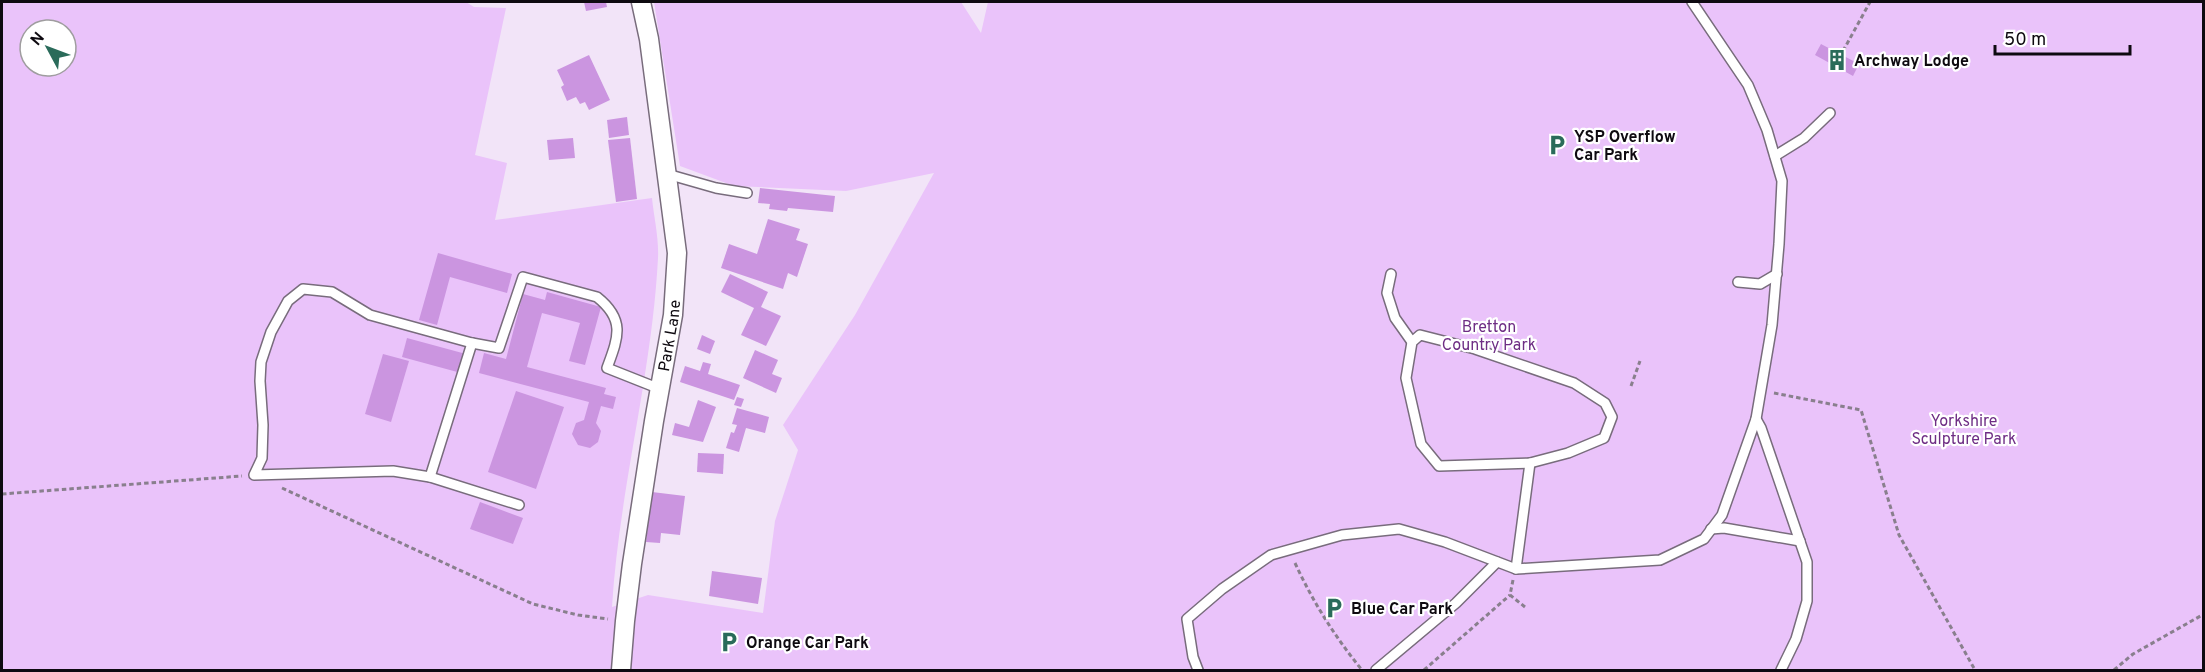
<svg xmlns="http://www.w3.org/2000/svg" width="2205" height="672" viewBox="0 0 2205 672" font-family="Overpass,sans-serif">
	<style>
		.green { fill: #eac3fa; fill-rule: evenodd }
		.building { fill: #cb95e0 }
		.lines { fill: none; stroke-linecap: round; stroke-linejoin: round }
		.service-casing { stroke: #786c7c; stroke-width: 12 }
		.minor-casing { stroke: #786c7c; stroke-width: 21 }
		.path { stroke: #897f8d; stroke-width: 3; stroke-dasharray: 4.5 3; stroke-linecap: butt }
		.service { stroke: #fff; stroke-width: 9 }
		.minor { stroke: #fff; stroke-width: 18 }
		.labels { text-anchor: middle; stroke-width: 4.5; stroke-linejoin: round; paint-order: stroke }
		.poi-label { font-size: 16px; font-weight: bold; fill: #0e0a10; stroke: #fff; text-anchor: start }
		.park-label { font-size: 16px; fill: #6e2d84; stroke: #fff }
		.street-label { font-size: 16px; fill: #0e0a10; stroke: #fff }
	</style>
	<rect width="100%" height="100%" fill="#f2e4f8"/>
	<path class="green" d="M2,2H466L474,7L506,8L475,155L507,163L495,220L652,198C654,218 659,238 658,258C652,375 619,490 612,607L648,595L763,613L775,521L798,450L783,425L855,315L934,173L846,191L734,186L680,166L654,2H961L981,33L988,2H2203V670H2ZM30,30H66V66H30Z"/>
	<g class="building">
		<path d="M584,2H606L607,7L586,11Z"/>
		<path d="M1821,44L1859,64L1853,76L1815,55Z"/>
		<path d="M589,55L610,100L589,110L585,102L580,104L576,97L567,101L561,87L564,85L557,70Z"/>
		<path d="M627,117L629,135L609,138L607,120Z"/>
		<path d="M573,138L575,158L549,160L547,140Z"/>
		<path d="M630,138L637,199L616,202L608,140Z"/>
		<path d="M760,188L835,196L833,212L788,208L787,211L769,209L770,204L758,203Z"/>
		<path d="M768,219L800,229L796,240L808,244L797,277L788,273L783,289L721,268L729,244L757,254Z"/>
		<path d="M438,253L512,274L507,293L450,277L437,325L419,320Z"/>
		<path d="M730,274L768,292L761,307L781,316L766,346L741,335L754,308L721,292Z"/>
		<path d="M547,292L601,307L585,365L569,361L580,323L542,313L527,367L606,388L604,394L616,397L613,409L601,406L596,423L601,431L598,442L590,448L578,445L572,434L576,423L584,420L589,402L479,373L484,353L506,359L523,294L545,300Z"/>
		<path d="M702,335L715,341L710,354L697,349Z"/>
		<path d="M407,338L466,354L461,373L402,357Z"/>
		<path d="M755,350L778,360L772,374L782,378L776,393L743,378Z"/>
		<path d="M383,354L409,361L391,422L365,414Z"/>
		<path d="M703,362L711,364L708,374L740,385L734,400L680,382L685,366L700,371Z"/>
		<path d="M516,391L564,407L536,489L488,472Z"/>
		<path d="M737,397L744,399L741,407L734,405Z"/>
		<path d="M698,400L716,407L703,442L672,435L675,423L689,427Z"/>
		<path d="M737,408L769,417L765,433L746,428L739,452L726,448L731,432L734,433L737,425L732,424Z"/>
		<path d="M698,453L724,454L723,474L697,472Z"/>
		<path d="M652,492L685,496L680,535L661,533L660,543L646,542Z"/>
		<path d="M480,502L523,518L513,544L470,529Z"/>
		<path d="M712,571L762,578L758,604L709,596Z"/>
	</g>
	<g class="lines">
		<defs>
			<g id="service">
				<path d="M1775,156L1804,138L1830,113"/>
				<path d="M667,174L716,188L747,193"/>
				<path d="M1391,274L1387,293L1395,318L1412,342"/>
				<path d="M1738,282L1760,284L1777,274"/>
				<path d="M1420,335L1475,349L1574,383L1605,403L1612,417L1604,438L1568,453L1530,463L1439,466L1421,444L1406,378L1412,342Z"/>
				<path d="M1756,419L1761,428L1807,562V601L1796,639L1781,670"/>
				<path d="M430,477L472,343"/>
				<path d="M519,505L430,477L393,471L254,475L262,458L263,425L260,381L261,362L271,332L288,301L303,289L332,292L370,315L472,343L499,348L523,277L597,297C626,320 618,338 607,368L660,389"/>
				<path d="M1711,529L1724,528L1800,541"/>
				<path d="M1516,569L1530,463"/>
				<path d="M1198,670L1193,657L1187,619L1222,589L1271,555L1342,535L1399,529L1445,542L1516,569L1660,560L1704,539L1722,515L1756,419L1772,325L1779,244L1782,181L1767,130L1748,85L1692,2"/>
				<path d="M1376,670L1456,603L1497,562"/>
			</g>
			<g id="minor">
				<path id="s1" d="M621,670L625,621L632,564L654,421L673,315L677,253L649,39L641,2"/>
			</g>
		</defs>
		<use href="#service" class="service-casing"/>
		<use href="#minor" class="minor-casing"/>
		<g class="path">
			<path d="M1843,51L1870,2"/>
			<path d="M1631,386L1640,361"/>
			<path d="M1774,393L1861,410L1899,535L1975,670"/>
			<path d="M282,488L533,604L578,615L608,619"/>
			<path d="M2,494L242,476"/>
			<path d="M1295,563C1313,602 1335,637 1362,670"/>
			<path d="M1513,580L1510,595L1525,607"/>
			<path d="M1424,670L1510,595"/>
			<path d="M2114,670L2133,654L2204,614"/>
		</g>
		<use href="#service" class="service"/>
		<use href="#minor" class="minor"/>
	</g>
	<defs>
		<symbol id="building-bare" viewBox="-9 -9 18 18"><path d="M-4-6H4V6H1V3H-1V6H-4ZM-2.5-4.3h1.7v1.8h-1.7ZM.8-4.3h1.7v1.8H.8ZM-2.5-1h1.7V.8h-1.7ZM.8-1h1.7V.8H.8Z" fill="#2a6b5a" stroke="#fff" stroke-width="2.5" paint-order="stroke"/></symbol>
		<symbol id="parking-bare" viewBox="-9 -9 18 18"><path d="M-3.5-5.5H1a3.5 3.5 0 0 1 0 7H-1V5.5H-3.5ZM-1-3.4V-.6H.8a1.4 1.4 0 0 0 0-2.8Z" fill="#2a6b5a" stroke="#fff" stroke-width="2.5" paint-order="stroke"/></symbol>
	</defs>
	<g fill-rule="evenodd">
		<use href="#building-bare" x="1822" y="45" width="30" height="30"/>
		<use href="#parking-bare" x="1542" y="130" width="30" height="30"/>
		<use href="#parking-bare" x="1319" y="593" width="30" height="30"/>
		<use href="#parking-bare" x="714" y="627" width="30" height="30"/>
	</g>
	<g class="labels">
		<g class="poi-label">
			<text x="1854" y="66">Archway Lodge</text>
			<text x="1574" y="142">YSP Overflow<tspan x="1574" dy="18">Car Park</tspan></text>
			<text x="1351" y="614">Blue Car Park</text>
			<text x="746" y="648">Orange Car Park</text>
		</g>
		<g class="park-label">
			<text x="1489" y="332">Bretton<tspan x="1489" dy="18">Country Park</tspan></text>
			<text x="1964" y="426">Yorkshire<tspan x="1964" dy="18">Sculpture Park</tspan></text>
		</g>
		<g class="street-label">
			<text dy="6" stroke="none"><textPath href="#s1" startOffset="338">Park Lane</textPath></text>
		</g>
	</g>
	<rect width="2205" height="672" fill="none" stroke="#0e0a10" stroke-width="6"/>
	<g transform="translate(48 48) rotate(311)"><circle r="28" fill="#ffffff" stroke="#9f9d9f" stroke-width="1.5"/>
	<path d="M0-4.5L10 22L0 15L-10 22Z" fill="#2a6b5a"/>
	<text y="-9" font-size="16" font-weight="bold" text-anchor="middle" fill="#0e0a10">N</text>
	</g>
	<path d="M1995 45v9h135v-9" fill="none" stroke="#0e0a10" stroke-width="3"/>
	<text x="2004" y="45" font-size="18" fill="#0e0a10" stroke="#ffffff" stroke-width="4.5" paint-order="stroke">50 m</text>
</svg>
